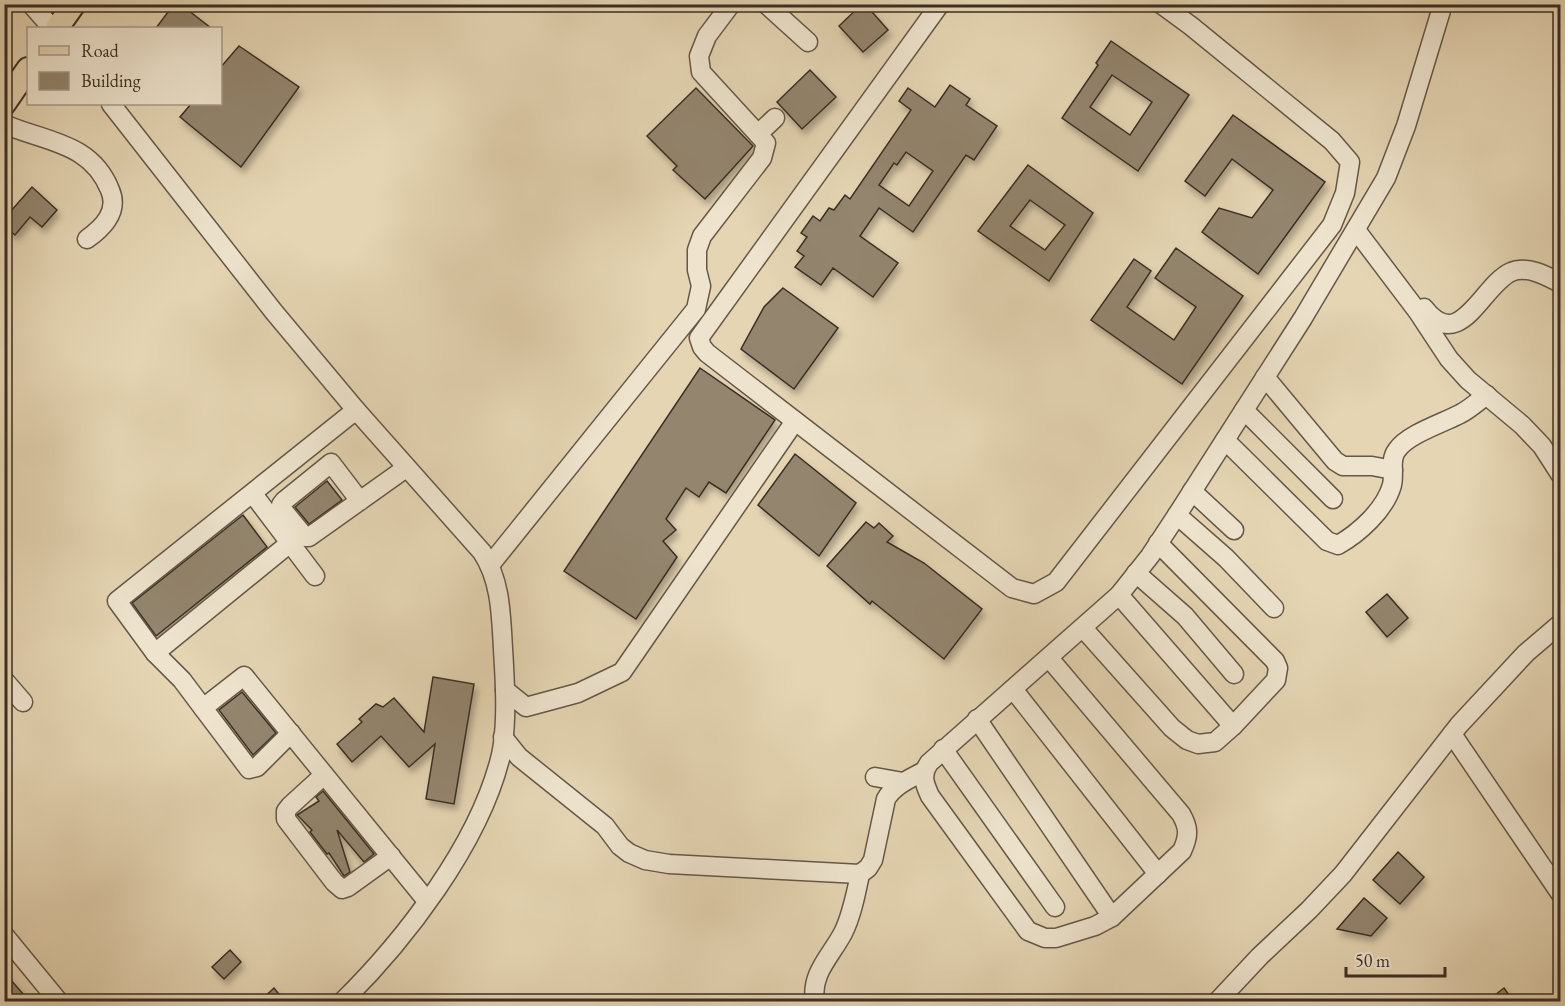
<svg xmlns="http://www.w3.org/2000/svg" width="1565" height="1006" viewBox="0 0 1565 1006" font-family="'EB Garamond',serif">
	<style>
		.building { fill: #93856e; stroke: #3a2e24; stroke-width: 1.5; fill-rule: evenodd; filter: url(#shadow) }
		.lines { fill: none; stroke-linecap: round; stroke-linejoin: round }
		.minor-casing { stroke: #655848; stroke-width: 21 }
		.major-casing { stroke: #3a2e24; stroke-width: 26 }
		.minor { stroke: #eee4ce; stroke-width: 18 }
		.major { stroke: #e5d5b3; stroke-width: 22 }
	</style>
	<defs>
		<filter id="shadow"><feDropShadow dx="3" dy="5.5" stdDeviation="3" flood-color="#0004"/></filter>
	</defs>
	<rect width="100%" height="100%" fill="#e5d5b3"/>
	<filter id="stains"><feTurbulence type="fractalNoise" baseFrequency=".00333" numOctaves="4"/><feColorMatrix values="0 0 0 0 .2 0 0 0 0 .09 0 0 0 0 .02 0 0 0 .5 -.17"/></filter>
	<radialGradient id="worn" r=".72"><stop offset=".6" stop-color="#630" stop-opacity="0"/><stop offset="1" stop-color="#630" stop-opacity=".3"/></radialGradient>
	<g class="building">
		<path d="M174,4H180L211,28H156Z"/>
		<path d="M862,4H865L888,30L863,52L839,26Z"/>
		<path d="M1111,41L1189,95L1138,171L1062,118L1098,65L1096,63ZM1112,75L1152,102L1130,135L1090,107Z"/>
		<path d="M239,46L299,87L241,167L180,117L191,104H220V68Z"/>
		<path d="M810,70L836,97L802,129L777,102Z"/>
		<path d="M950,85L970,99L966,105L997,126L974,160L966,155L913,232L879,208L860,236L898,263L873,297L833,268L821,285L795,267L804,256L797,251L807,237L801,233L813,216L820,221L829,208L834,210L845,195L850,199L911,110L899,101L908,88L935,107ZM906,152L933,171L909,206L879,185L894,163L897,165Z"/>
		<path d="M696,88L753,146L705,199L673,170L677,166L647,136Z"/>
		<path d="M1233,115L1325,182L1258,274L1202,232L1219,208L1252,218L1273,190L1232,159L1205,196L1185,181Z"/>
		<path d="M1028,165L1093,213L1049,281L978,231ZM1030,200L1065,225L1045,250L1010,226Z"/>
		<path d="M32,187L57,210L42,227L30,217L15,235L4,226V208L10,212Z"/>
		<path d="M1176,248L1243,296L1182,384L1091,320L1134,259L1151,271L1127,307L1174,340L1196,307L1155,278Z"/>
		<path d="M783,288L838,328L794,389L741,349L764,307Z"/>
		<path d="M700,368L775,420L726,493L709,482L699,497L686,488L666,519L676,530L663,541L677,557L636,619L564,571Z"/>
		<path d="M795,454L856,503L819,556L758,505Z"/>
		<path d="M327,481L342,500L309,524L295,507Z"/>
		<path d="M243,515L267,547L156,636L132,603Z"/>
		<path d="M866,522L874,528L879,523L893,536L887,542L924,563L982,609L944,659L872,601L870,604L827,566Z"/>
		<path d="M1387,594L1408,618L1387,637L1366,612Z"/>
		<path d="M433,677L474,684L454,804L426,799L435,744L409,767L381,736L352,762L337,744L362,722L359,719L376,704L383,707L394,698L424,732Z"/>
		<path d="M242,692L276,733L253,755L219,710Z"/>
		<path d="M323,791L374,854L364,862L337,830L350,872L344,876L329,853L327,854L310,832L312,830L297,815L319,801L316,797Z"/>
		<path d="M1398,852L1424,877L1400,904L1373,880Z"/>
		<path d="M1364,898L1387,918L1371,936L1337,929Z"/>
		<path d="M230,950L241,962L224,979L212,967Z"/>
		<path d="M4,972L30,1002H4Z"/>
		<path d="M274,988L285,1002H259Z"/>
		<path d="M1504,988L1514,1002H1486Z"/>
	</g>
	<g class="lines">
		<defs>
			<g id="minor">
				<path d="M31,4L52,28"/>
				<path d="M766,4L808,42"/>
				<path d="M940,4L699,338L702,347L707,353L1012,588L1034,594L1056,582L1332,225L1345,193L1350,162L1332,141L1191,26L1161,4"/>
				<path d="M111,104L274,312L356,410L482,552C501,581 501,615 503,649C505,681 508,728 500,759C478,845 405,940 342,1002"/>
				<path d="M4,124C45,142 91,142 110,190C119,211 104,227 87,239"/>
				<path d="M758,134L775,118"/>
				<path d="M1356,230L1418,312L1449,359L1468,380L1522,425L1542,446L1560,474"/>
				<path d="M1424,308C1460,355 1482,285 1511,272C1527,265 1547,276 1560,283"/>
				<path d="M1265,377L1335,461L1343,466H1372L1393,470"/>
				<path d="M356,410L117,601L155,653L182,680L203,708L244,676L427,901"/>
				<path d="M1244,410L1333,499"/>
				<path d="M1225,440L1327,541L1338,545C1359,533 1385,510 1392,485C1395,473 1389,460 1397,450C1408,434 1443,423 1460,414C1470,409 1478,401 1487,395"/>
				<path d="M1192,491L1234,530"/>
				<path d="M253,494L315,576"/>
				<path d="M360,501L331,463L284,501L281,505L282,509L305,537H309L406,468"/>
				<path d="M1177,515L1226,558L1274,608"/>
				<path d="M490,565L696,309L701,286L697,270V250L702,236L762,158L766,143L701,72L699,56L707,36L731,4"/>
				<path d="M1136,573L1185,616L1234,674"/>
				<path d="M1119,595L1150,556L1177,515L1303,318L1386,178L1406,126L1443,4"/>
				<path d="M1083,628L1172,728L1187,740L1198,744L1215,742L1233,726L1276,680L1278,668L1275,661L1158,543"/>
				<path d="M155,653L290,543"/>
				<path d="M1049,658L1181,814C1189,828 1189,836 1182,851L1112,917L1095,926L1056,938H1045L1028,931L930,796C924,783 921,775 929,763L1119,595L1233,726"/>
				<path d="M4,680L23,702"/>
				<path d="M1013,689L1158,874"/>
				<path d="M505,690L526,707L578,693L622,672L795,421"/>
				<path d="M203,708L249,769L257,767L291,733"/>
				<path d="M977,719L1112,917"/>
				<path d="M1452,734L1560,893"/>
				<path d="M503,737L519,757L605,826L620,846L629,853L645,860L669,864L860,874L868,868L873,860L886,799C894,785 910,779 924,771"/>
				<path d="M943,749L1055,907"/>
				<path d="M324,775L290,806L286,811V819L334,882L342,889L348,887L391,856"/>
				<path d="M875,777L903,782"/>
				<path d="M4,935L59,1002"/>
				<path d="M815,1002C810,974 831,956 843,933C852,915 856,893 860,874"/>
				<path d="M1217,1002L1260,956L1309,910L1343,874L1459,725L1526,653L1560,624"/>
			</g>
			<g id="major">
				<path d="M57,28L74,4"/>
				<path d="M4,104L28,69"/>
			</g>
		</defs>
		<use href="#minor" class="minor-casing"/>
		<use href="#major" class="major-casing"/>
		<use href="#minor" class="minor"/>
		<use href="#major" class="major"/>
	</g>
	<rect width="1565" height="1006" fill="none" stroke="#e5d5b3" stroke-width="24"/>
	<rect x="6" y="6" width="1553" height="994" fill="none" stroke="#3a2e24" stroke-width="3"/>
	<rect x="12" y="12" width="1541" height="982" fill="none" stroke="#3a2e24" stroke-width="1.5"/>
	<rect x="27" y="27" width="195" height="78" fill="#eee4ce" stroke="#a69b8a" stroke-width="1.5"/>
	<rect x="39" y="46" width="30" height="9" fill="#e5d5b3" stroke="#a69b8a" stroke-width="1.5"/>
	<text x="81" y="57" font-size="18" fill="#3a2e24">Road</text>
	<rect x="39" y="72" width="30" height="18" fill="#93856e" stroke="#a69b8a" stroke-width="1.5"/>
	<text x="81" y="87" font-size="18" fill="#3a2e24">Building</text>
	<path d="M1346 967v9h99v-9" fill="none" stroke="#3a2e24" stroke-width="3"/>
	<text x="1355" y="967" font-size="18" fill="#3a2e24" stroke="#eee4ce" stroke-width="4.5" paint-order="stroke">50 m</text>
	<rect width="100%" height="100%" filter="url(#stains)"/>
	<rect width="100%" height="100%" fill="url(#worn)"/>
</svg>
